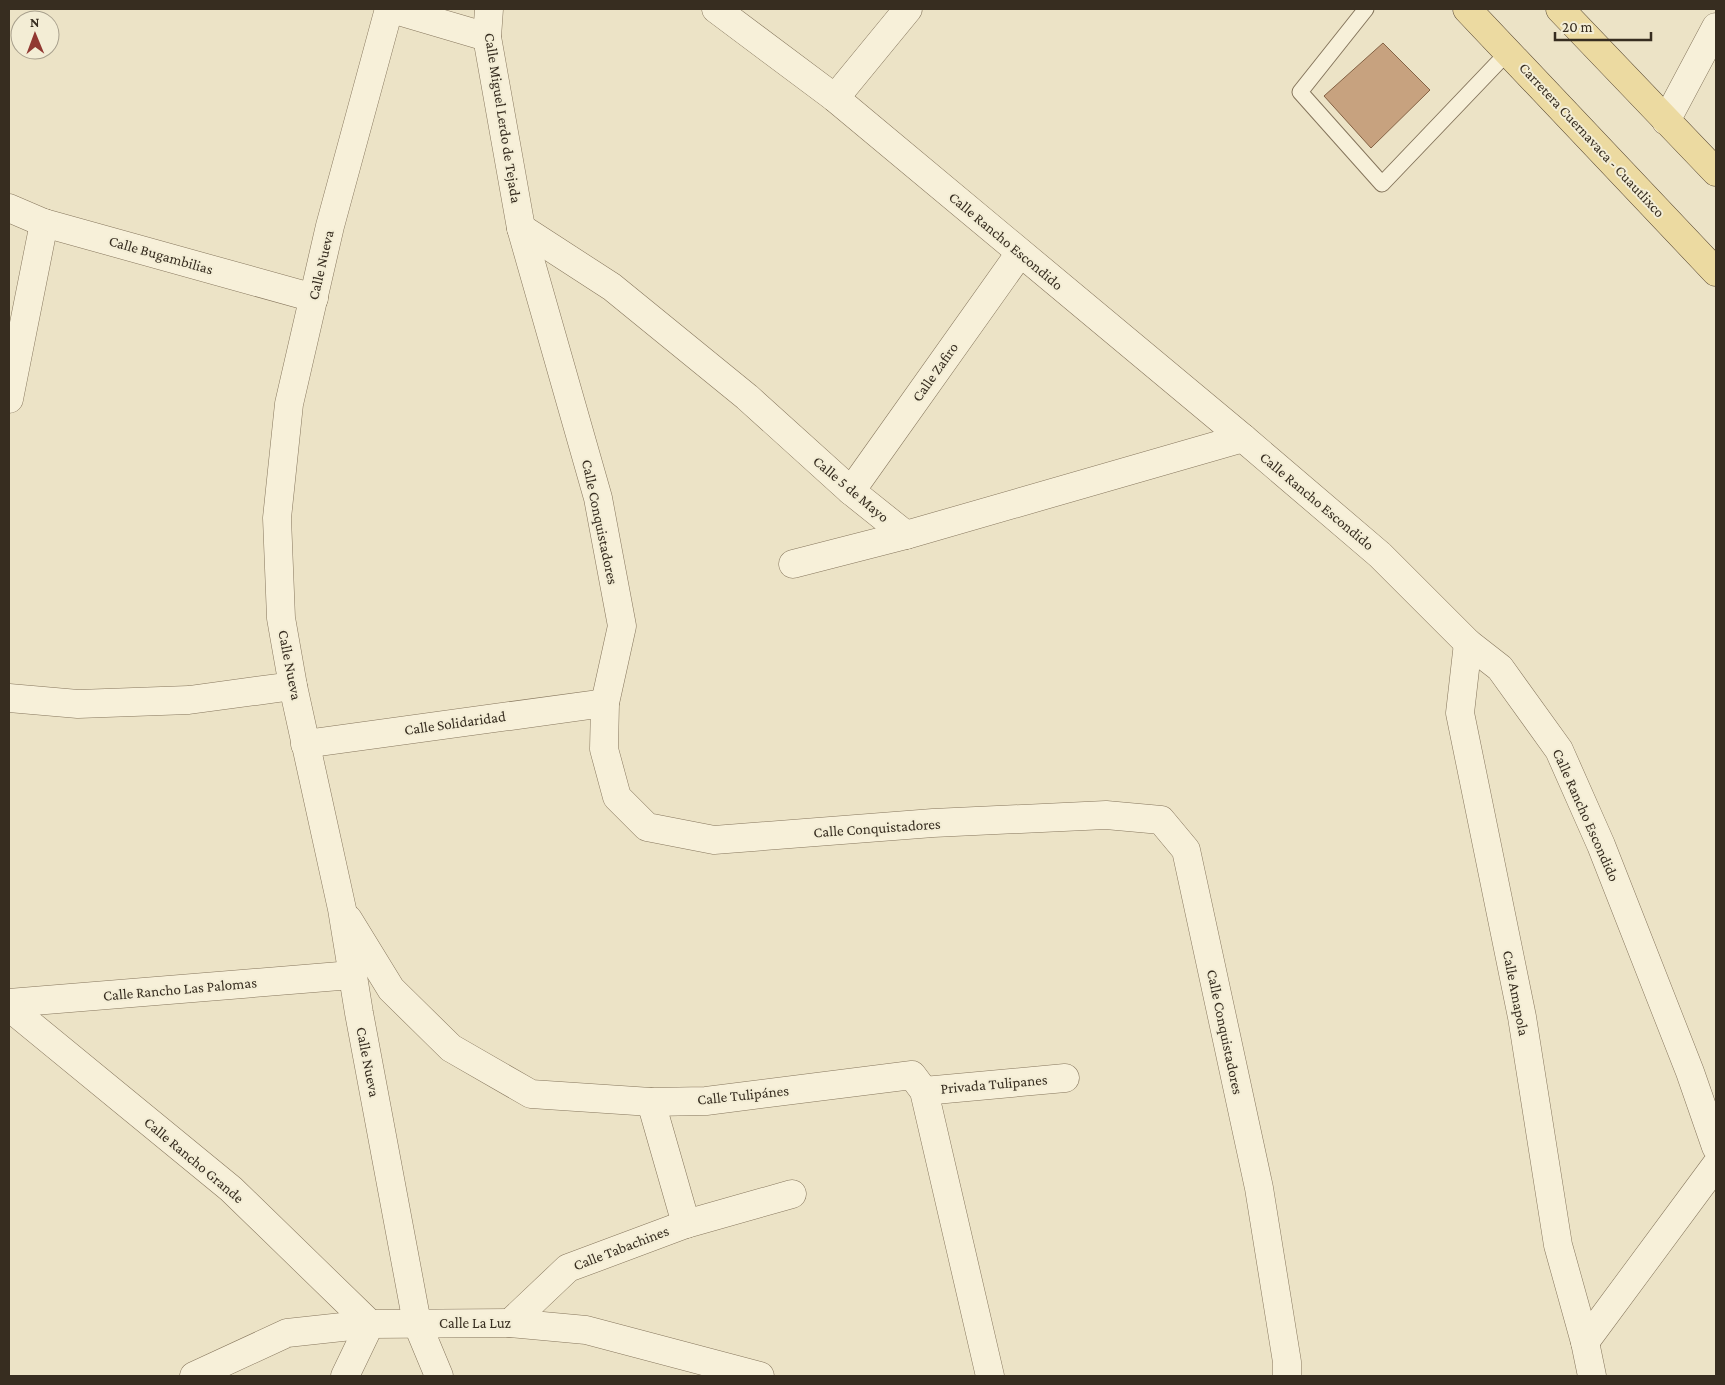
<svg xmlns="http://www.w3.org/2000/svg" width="1725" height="1385" viewBox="0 0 1725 1385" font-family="'Crimson Pro',serif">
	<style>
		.building { fill: #c7a27f; stroke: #846244 }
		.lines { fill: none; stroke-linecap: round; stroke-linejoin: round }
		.lane-casing { stroke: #86765d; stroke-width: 17 }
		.street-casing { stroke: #86765d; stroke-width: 29 }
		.primary-casing { stroke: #544431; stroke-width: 29 }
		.lane { stroke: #f7f0d9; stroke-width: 15 }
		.street { stroke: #f7f0d9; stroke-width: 28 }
		.primary { stroke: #ecdaa1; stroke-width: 28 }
		.labels { text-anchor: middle; stroke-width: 4; stroke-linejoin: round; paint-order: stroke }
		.street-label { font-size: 15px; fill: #372d20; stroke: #f3edd5 }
	</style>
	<rect width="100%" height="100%" fill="#ece3c6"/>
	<path class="building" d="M1383,43L1430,90L1371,148L1324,96Z"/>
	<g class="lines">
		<defs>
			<path id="lane" d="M1366,9L1300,92L1382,184L1508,52"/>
			<g id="street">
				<path d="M389,9L330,226L289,404L277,518L281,618L293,686L342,909L359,1013L417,1323L439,1376"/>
				<path d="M392,9L487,37"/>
				<path d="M489,9L487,37L521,228L598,498L622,626L605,703L604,749L617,797L647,827L714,840L933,823L1106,815L1161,820L1186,850L1259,1188L1287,1362V1376"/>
				<path d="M716,9L835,98L1243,438L1380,555L1468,643L1500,668L1559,750L1601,845L1690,1072L1716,1147"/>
				<path d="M835,98L908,9"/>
				<path d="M1666,121L1716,27"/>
				<path d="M9,208L44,223L314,298"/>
				<path d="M521,228L612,287L747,397L851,491L906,535"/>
				<path d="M9,399L44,223"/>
				<path d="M851,491L1020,253"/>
				<path d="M793,564L906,535L1243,438"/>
				<path d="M1468,643L1460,713L1522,1017L1558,1245L1585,1342L1592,1376"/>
				<path d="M9,698L78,704L189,700L293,686"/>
				<path d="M305,744L605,703"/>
				<path d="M348,919L391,989L451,1048L531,1094L651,1102L706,1101L912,1075L924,1091L990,1376"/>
				<path d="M9,1003L352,975"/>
				<path d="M9,1007L231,1189L370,1324L345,1376"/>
				<path d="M924,1091L1065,1078"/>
				<path d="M651,1102L686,1224"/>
				<path d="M510,1323L568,1268L686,1224L792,1194"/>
				<path d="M1585,1342L1716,1165"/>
				<path d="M194,1376L287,1333L370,1324L510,1323L586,1330L760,1376"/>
			</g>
			<g id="primary">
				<path d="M1467,9L1716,272"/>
				<path d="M1560,9L1716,172"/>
			</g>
		</defs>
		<use href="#lane" class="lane-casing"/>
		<use href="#street" class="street-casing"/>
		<use href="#primary" class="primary-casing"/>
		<use href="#lane" class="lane"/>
		<use href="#street" class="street"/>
		<use href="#primary" class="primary"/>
	</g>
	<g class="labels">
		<g class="street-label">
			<text transform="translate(503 118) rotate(81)" y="5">Calle Miguel Lerdo de Tejada</text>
			<text transform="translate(1592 140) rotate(47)" y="5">Carretera Cuernavaca - Cuautlixco</text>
			<text transform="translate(1006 241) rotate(40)" y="5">Calle Rancho Escondido</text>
			<text transform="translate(161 255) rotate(16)" y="5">Calle Bugambilias</text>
			<text transform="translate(321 265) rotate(-77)" y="5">Calle Nueva</text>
			<text transform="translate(935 372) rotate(-55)" y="5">Calle Zafiro</text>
			<text transform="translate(851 489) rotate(40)" y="5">Calle 5 de Mayo</text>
			<text transform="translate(1317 501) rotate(40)" y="5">Calle Rancho Escondido</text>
			<text transform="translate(600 522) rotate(78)" y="5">Calle Conquistadores</text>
			<text transform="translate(290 665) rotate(79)" y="5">Calle Nueva</text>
			<text transform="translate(455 723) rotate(-8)" y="5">Calle Solidaridad</text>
			<text transform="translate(1586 815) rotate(66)" y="5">Calle Rancho Escondido</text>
			<text transform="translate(877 828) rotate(-4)" y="5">Calle Conquistadores</text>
			<text transform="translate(180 989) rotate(-5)" y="5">Calle Rancho Las Palomas</text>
			<text transform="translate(1516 993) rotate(79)" y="5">Calle Amapola</text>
			<text transform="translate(1225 1032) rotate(78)" y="5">Calle Conquistadores</text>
			<text transform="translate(368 1062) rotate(79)" y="5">Calle Nueva</text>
			<text transform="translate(994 1084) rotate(-5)" y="5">Privada Tulipanes</text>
			<text transform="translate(743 1095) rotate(-6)" y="5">Calle Tulipánes</text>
			<text transform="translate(194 1160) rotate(40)" y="5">Calle Rancho Grande</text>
			<text transform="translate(621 1248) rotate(-21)" y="5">Calle Tabachines</text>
			<text x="475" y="1328">Calle La Luz</text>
		</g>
	</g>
	<rect width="1725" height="1385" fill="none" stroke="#372d20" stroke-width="20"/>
	<g transform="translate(35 35) rotate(359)"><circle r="24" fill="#f3edd5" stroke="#a8a08d"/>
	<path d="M0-4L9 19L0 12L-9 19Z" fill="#913831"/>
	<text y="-8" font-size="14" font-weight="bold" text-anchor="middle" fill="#372d20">N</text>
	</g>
	<path d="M1555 32v8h96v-8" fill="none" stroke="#372d20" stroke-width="2.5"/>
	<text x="1562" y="32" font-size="15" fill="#372d20" stroke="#f3edd5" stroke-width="4" paint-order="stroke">20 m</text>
</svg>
